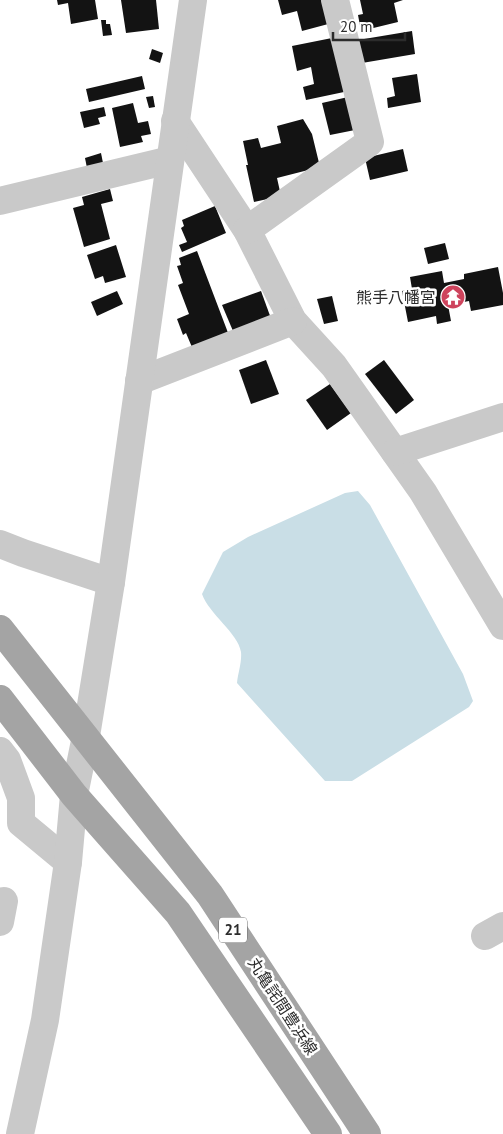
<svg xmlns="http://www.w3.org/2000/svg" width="503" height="1134" viewBox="0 0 503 1134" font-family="'PT Sans','Noto Sans JP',sans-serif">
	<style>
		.water { fill: #c9dee6 }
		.building { fill: #131313 }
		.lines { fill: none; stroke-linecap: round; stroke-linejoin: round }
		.minor { stroke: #c9c9c9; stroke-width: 28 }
		.major { stroke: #a4a4a4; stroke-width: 28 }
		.labels { text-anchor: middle; stroke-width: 5; stroke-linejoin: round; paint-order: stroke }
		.shield { fill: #fff; stroke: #6b6b6b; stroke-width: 1 }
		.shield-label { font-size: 15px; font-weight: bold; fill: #2c2c2c }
		.poi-label { font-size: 16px; fill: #2c2c2c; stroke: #fff; text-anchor: end }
		.street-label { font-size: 16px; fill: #2c2c2c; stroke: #fff }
	</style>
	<rect width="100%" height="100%" fill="#fff"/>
	<path class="water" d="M358,491L370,505L463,674L473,701L469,707L352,781H325L237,683C238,673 242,662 241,652C238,633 209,614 202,594L223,552L248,537L345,493Z"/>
	<g class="building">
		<path d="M57,0H95L98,19L71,24L68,3L58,5Z"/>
		<path d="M121,0H156L159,29L126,33Z"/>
		<path d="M278,0H326L332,23L302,31L297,11L282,15Z"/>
		<path d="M360,0H403L394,3L398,22L361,31L358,15L363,14Z"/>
		<path d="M101,20H106V24H110L112,35L103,36Z"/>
		<path d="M412,31L415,54L362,63L358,40Z"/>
		<path d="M332,38L344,92L306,100L303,87L314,84L311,67L297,71L292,46Z"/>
		<path d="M152,49L163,53L160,63L149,59Z"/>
		<path d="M417,74L421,102L388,108L387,98L395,96L392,78Z"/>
		<path d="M142,76L145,89L89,102L86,89Z"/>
		<path d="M153,96L155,107L149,108L146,97Z"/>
		<path d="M348,97L355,130L330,135L322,103Z"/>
		<path d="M133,103L138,123L148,121L151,134L141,136L143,142L120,147L112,108Z"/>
		<path d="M104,107L106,116L98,118L100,124L84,128L80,112Z"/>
		<path d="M303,119L312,134L320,167L277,178L281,196L254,202L246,165H248L243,141L258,138L261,148L281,143L277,126Z"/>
		<path d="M403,149L408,171L370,180L365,158Z"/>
		<path d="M101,153L103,163L87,168L85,158Z"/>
		<path d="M110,189L113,201L101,204L110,239L84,247L73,208L84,205L82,197Z"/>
		<path d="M215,206L226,233L182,252L179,245L187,242L181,228L184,226L182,220Z"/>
		<path d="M445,243L449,259L428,264L424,248Z"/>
		<path d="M116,245L126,277L105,283L103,276L95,279L87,255Z"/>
		<path d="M197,251L230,338L194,352L186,333L183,335L177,319L189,314L178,285L183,283L177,266L181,265L179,258Z"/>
		<path d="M498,267L503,293V305L471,311L469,301L448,305L451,321L437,324L436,316L408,322L402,291L412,289L410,277L442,271L444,283L464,279V274Z"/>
		<path d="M117,291L123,304L97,316L91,302Z"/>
		<path d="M261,291L273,324L233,331L222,305Z"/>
		<path d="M332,296L338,321L324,324L317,299Z"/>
		<path d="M266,360L279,394L251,404L239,370Z"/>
		<path d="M384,360L414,400L396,414L365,374Z"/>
		<path d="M330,384L351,413L327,430L306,400Z"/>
	</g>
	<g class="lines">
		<g class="minor">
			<path d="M175,121L247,230L293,321L334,366L423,492L503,626"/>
			<path d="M0,201L170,160"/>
			<path d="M247,230L370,142L335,0"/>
			<path d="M139,381L293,321"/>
			<path d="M395,452L503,417"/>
			<path d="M0,544L23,553L111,582"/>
			<path d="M0,751L7,760L21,798V823L68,862"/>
			<path d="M0,922L4,901"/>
			<path d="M485,936L503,926"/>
			<path d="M20,1134L45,1020L68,862L74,795L86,736L111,582L193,0"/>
		</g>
		<g class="major">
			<path d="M0,629L210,895L367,1134"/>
			<path d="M0,699L74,795L178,913L328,1134"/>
		</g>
	</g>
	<defs>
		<symbol id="temple-disc" viewBox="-11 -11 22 22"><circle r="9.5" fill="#ce435c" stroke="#fff"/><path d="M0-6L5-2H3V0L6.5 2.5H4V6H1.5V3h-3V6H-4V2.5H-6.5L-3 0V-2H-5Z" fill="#fff"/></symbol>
	</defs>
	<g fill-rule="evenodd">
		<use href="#temple-disc" x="439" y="283" width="28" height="28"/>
	</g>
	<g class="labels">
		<rect class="shield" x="219" y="917.5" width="28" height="25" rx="4"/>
		<g class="shield-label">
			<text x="233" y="935">21</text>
		</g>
		<g class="poi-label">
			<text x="436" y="303">熊手八幡宮</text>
		</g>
		<g class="street-label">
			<text transform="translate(283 1006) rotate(57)" y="6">丸亀詫間豊浜線</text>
		</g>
	</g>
	<path d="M333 32v8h72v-8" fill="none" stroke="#2c2c2c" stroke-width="2.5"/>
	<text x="340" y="32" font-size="15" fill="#2c2c2c" stroke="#ffffff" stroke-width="4" paint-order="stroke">20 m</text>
</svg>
